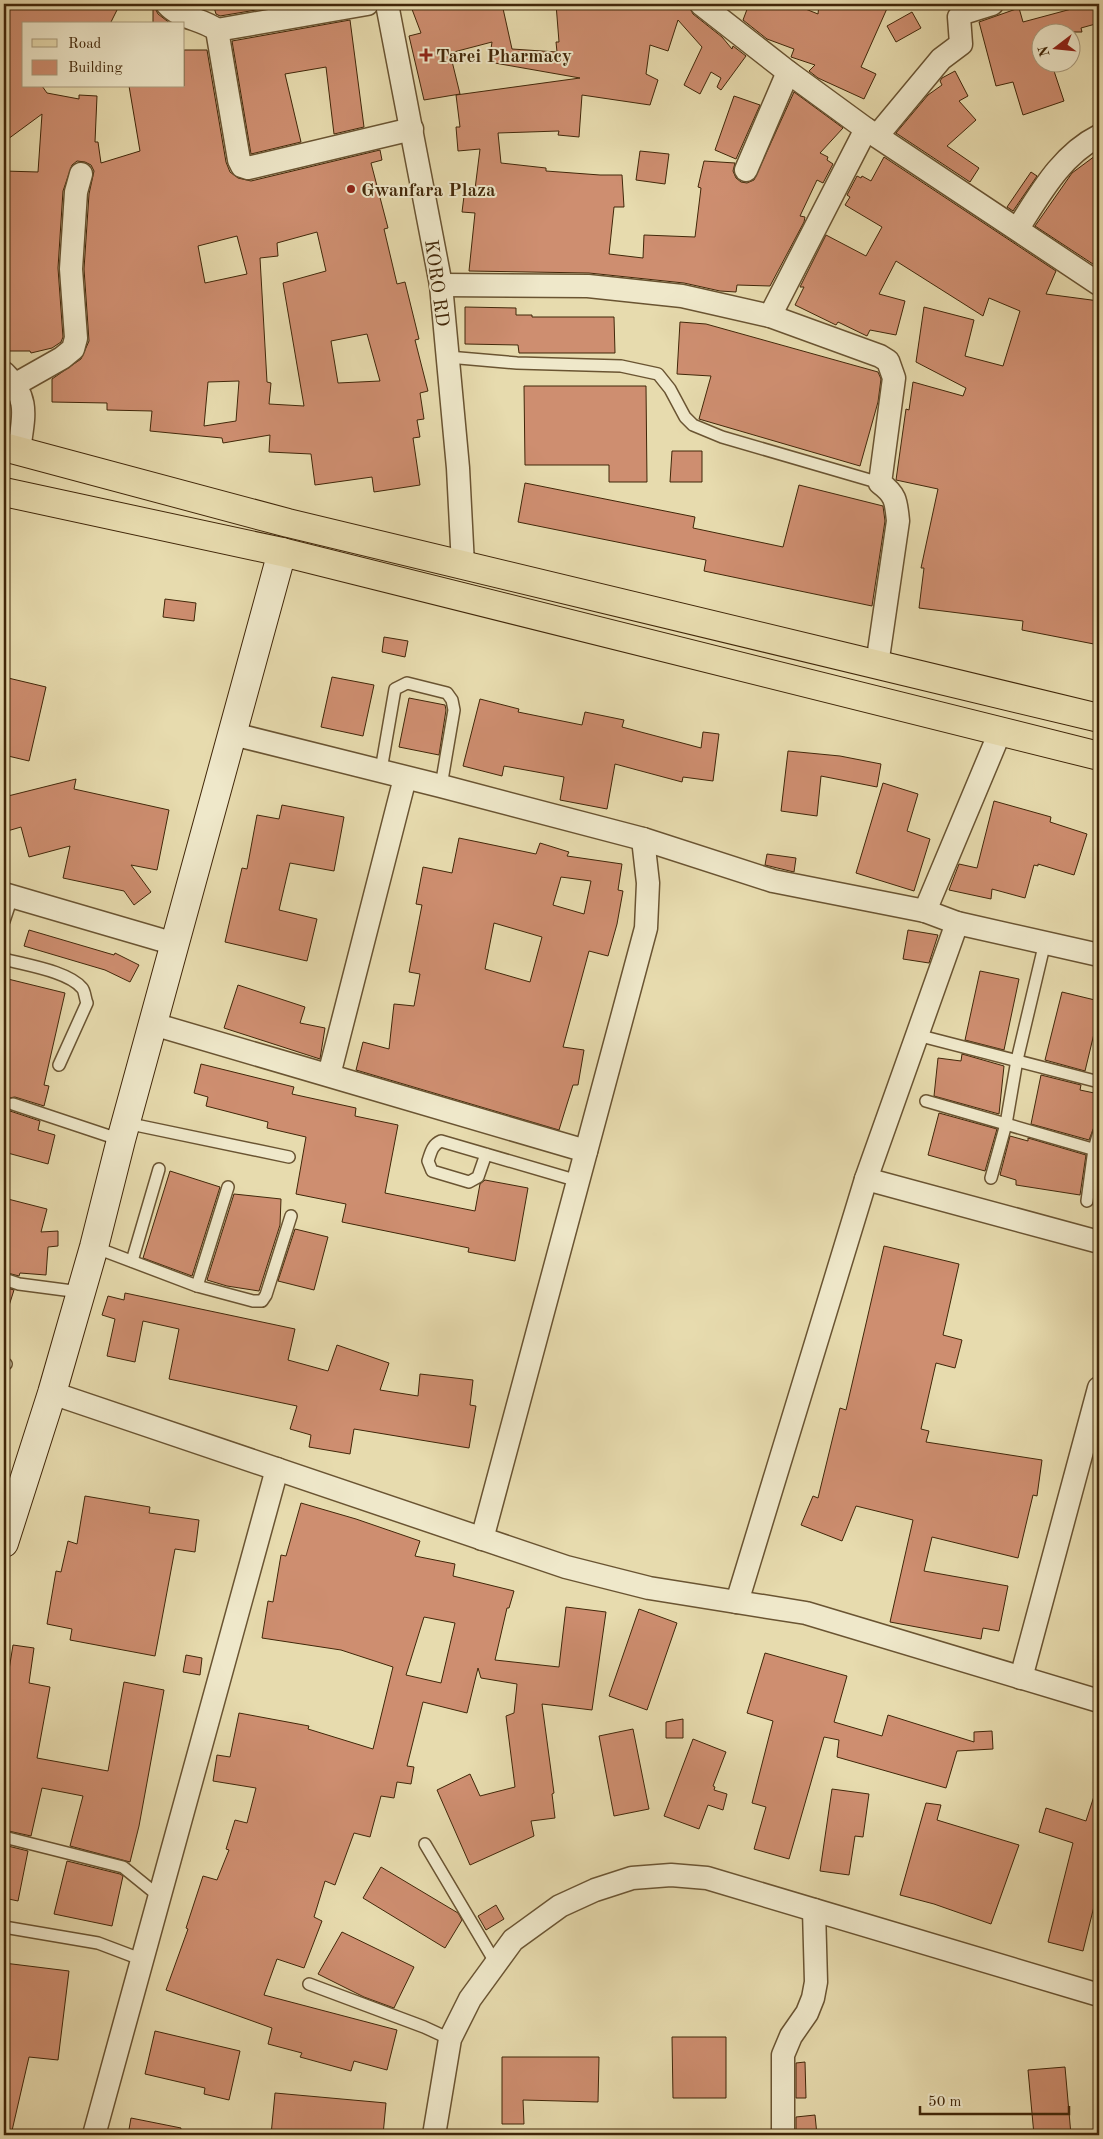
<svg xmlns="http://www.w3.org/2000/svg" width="1103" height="2139" viewBox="0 0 1103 2139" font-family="'Old Standard TT',serif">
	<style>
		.building { fill: #ce8e70; stroke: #412709; fill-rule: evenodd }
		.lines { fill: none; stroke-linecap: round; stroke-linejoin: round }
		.lane-casing { stroke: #6a5432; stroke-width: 14 }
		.street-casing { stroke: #6a5432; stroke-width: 25 }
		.secondary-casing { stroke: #412709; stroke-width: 30 }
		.primary-casing { stroke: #412709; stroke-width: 30 }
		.lane { stroke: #efe8ca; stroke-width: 11 }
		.street { stroke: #efe8ca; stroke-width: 22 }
		.secondary { stroke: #efe8ca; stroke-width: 28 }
		.primary { stroke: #e7dbae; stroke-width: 28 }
		.poi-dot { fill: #8f2418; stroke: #efe8ca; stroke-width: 2 }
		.labels { text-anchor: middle; stroke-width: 4; stroke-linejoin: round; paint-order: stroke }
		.poi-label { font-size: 19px; font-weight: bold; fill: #412709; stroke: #efe8ca; text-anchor: start }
		.street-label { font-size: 19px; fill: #412709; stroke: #efe8ca }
	</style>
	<rect width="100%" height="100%" fill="#e7dbae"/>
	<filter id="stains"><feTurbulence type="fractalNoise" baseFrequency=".004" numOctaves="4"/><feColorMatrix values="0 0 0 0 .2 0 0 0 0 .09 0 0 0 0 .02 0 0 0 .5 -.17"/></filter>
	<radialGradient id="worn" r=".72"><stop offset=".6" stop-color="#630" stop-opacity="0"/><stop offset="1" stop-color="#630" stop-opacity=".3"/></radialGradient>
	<g class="building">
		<path d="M4,4H120L110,24H24V86H42L47,93L79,99V95L97,96L95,142H98L101,163L140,151L129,86H184V50H207L226,162L230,172L238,178L251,181L380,150L382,160L371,163L388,228L384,229L397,284L405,282L419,339L415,340L428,391L420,393L424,419L417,420L420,437L413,438L420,485L374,492L372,477L315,485L311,454L269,452L270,435L223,443L222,438L150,431L152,411L107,410V403L52,402V379L81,359L89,341L84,269L89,194L94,171L91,165L85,162L77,161L72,165L63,191L58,268L63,337L61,342L52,348L31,353L30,351H4V171L38,172L42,114L4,142ZM317,232L326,271L283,283L304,406L269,404L271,383L267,382L260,258L278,256L277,243ZM237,236L247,274L205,283L198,246ZM367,334L380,381L338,383L331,341ZM239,381L236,421L204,426L208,382Z"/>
		<path d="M153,4L158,14L171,24H153Z"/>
		<path d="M213,4H292L220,16L216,14Z"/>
		<path d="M410,4H502L512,49L557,52L556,42H559L556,4H688L693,14L722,37L732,49L733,46L746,56L721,90L717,87L721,78L711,72L700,94L684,85L702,47L678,20L668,51L650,45L646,74L658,80L650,105L582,95L579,137L558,135L559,131L498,133L501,163L546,168V171L600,175H622L624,207H614L609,254L643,258L644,235L695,237L701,188L698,187L704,161L735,163L733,171L736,178L741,182L747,183L754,180L794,92L843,128L820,153L828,157L827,160L833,164L823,183L817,180L800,216L805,217L804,222L770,286L737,285L736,292L720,291L684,283L589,273L469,271L475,213L462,212L464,196L474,197L480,149L458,151L456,127H460L456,95L580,78L489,62L492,42L450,53L460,94L424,100L409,36L421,33Z"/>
		<path d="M749,4H793L818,14L819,4H889L861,67L876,74L864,99L818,78L809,71L815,65L791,57L794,49L767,39L743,20Z"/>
		<path d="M1090,4H1099V23L1081,28L1082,32H1040V62H1051L1064,101L1023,115L1013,82L996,86L979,22L1019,8L1023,22Z"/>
		<path d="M912,12L921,28L896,42L887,26Z"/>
		<path d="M350,20L364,127L334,134L326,67L285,74L301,142L251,154L232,41Z"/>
		<path d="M955,71L968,96L959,101L976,120L947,146L979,168L970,182L896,133L928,95L942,85L940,81L942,78Z"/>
		<path d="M734,96L760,105L736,159L715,150Z"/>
		<path d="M640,151L669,154L665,184L636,180Z"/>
		<path d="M1099,153V268L1035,226L1072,173Z"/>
		<path d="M884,157L1056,271L1046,294L1099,301V645L1022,630L1023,621L919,608L924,568H921L938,489L896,480L906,409L909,410L913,382L963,396L966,388L916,362L924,307L974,320L965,356L1003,366L1020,311L989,298L983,316L896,261L879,294L905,301L896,335L870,330L867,336L838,322L836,325L795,305L804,287H800L826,235L866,256L882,227L845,205L850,197L847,195L857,176L861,178L862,176L871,181Z"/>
		<path d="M1031,172L1037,176L1013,211L1007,207Z"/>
		<path d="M465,307L516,308V315H532V317H614L615,353H519L518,345L465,344Z"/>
		<path d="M680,322L706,324L878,372L881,379L878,402L860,466L699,419L711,376L677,374Z"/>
		<path d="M524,386H646L647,482H609V465H525Z"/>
		<path d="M672,451H702V482H670Z"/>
		<path d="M525,483L695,517L693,528L783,547L799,485L883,506L885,521L872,606L704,571L706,560L518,522Z"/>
		<path d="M165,599L196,603L194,621L163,617Z"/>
		<path d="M384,637L408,641L405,657L382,652Z"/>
		<path d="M4,677L46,687L29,761L4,755Z"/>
		<path d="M332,677L374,685L363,736L321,727Z"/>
		<path d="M409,698L445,705L446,710L439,755L399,747Z"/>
		<path d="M480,699L519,709L518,712L582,725L585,712L624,720L622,727L701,748L703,732L719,734L713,781L683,777L682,782L615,764L607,809L560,800L564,777L504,766L502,776L463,766Z"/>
		<path d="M788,751L840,756L881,764L877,787L821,776L817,816L781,811Z"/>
		<path d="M76,779L74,789L169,810L157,870L131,865L151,892L134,905L124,891L63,878L70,846L29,857L21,827L4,832V797Z"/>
		<path d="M883,783L918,794L907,831L930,839L914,891L856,873Z"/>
		<path d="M994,801L1051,817L1050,822L1087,834L1074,875L1038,864V866L1034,865L1025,898L992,889L991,899L949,890L959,864L977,868Z"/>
		<path d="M282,805L344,817L334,871L290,863L279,910L317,919L307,961L225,942L242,868L247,869L257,815L279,819Z"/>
		<path d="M459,838L536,854L540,843L569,852L567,856L622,864L618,890L623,891L617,924L608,956L589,951L563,1047L584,1050L578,1085H573L559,1130L356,1070L363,1042L389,1049L394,1004L414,1006L420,974L409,972L422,905L416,904L423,867L452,873ZM561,877L591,881L584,914L553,905ZM494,923L542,937L530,982L485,969Z"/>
		<path d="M767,854L796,858L794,872L765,865Z"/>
		<path d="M29,930L114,955L115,953L139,965L130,982L105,970L24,946Z"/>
		<path d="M908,930L938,935L929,963L903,959Z"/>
		<path d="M980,971L1019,979L1004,1050L965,1040Z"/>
		<path d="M8,979L65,993L44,1085L49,1086L44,1106L15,1097L8,1098L6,1102L7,1109L10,1111L40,1121L38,1130L55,1135L48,1164L4,1152V984H7Z"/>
		<path d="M238,985L305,1007L300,1023L325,1028L320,1059L224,1028Z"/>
		<path d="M1062,992L1099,1001V1013L1085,1071L1045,1060Z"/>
		<path d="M962,1054L1004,1066L999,1114L934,1096L938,1058L961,1061Z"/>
		<path d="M201,1064L294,1087L292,1094L356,1108L355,1116L398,1125L385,1193L475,1211L480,1184L485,1180L528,1188L515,1261L468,1252L469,1248L342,1222L346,1204L296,1194L306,1137L267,1128L268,1122L206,1106L208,1097L194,1093Z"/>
		<path d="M1041,1075L1081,1085L1080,1090L1099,1094V1125L1094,1127L1089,1140L1031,1124Z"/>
		<path d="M939,1113L997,1129L985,1171L928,1155Z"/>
		<path d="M1010,1136L1028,1141V1138L1086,1155L1080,1195L1016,1185V1180L1000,1175Z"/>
		<path d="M170,1171L220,1187L192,1276L143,1258Z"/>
		<path d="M234,1194L281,1199L280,1225L259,1291L227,1286L207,1280Z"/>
		<path d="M4,1198L47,1209L41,1232L58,1231V1246L48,1247L46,1275L20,1273L19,1276L4,1272Z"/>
		<path d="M295,1229L328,1237L314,1290L278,1281Z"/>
		<path d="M884,1246L959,1264L943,1335L962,1340L955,1368L936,1363L921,1429L929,1431L926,1442L1042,1460L1037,1496L1033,1495L1018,1558L932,1537L924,1571L1008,1586L999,1631L983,1628L981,1639L890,1622L913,1520L856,1506L842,1541L801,1525L813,1496L818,1498L840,1408L846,1410Z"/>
		<path d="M4,1287L14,1290L7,1312H4Z"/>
		<path d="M125,1293L295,1329L288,1360L328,1371L337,1345L389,1363L380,1390L418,1396L420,1374L473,1380L470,1405L476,1406L469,1448L354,1429L350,1454L309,1447L311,1435L290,1429L297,1406L169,1379L179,1329L143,1321L135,1362L107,1356L115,1319L102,1315L108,1296L124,1300Z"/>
		<path d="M85,1496L150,1507L149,1513L199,1520L195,1552L175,1549L155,1656L70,1640L72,1629L47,1624L56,1571L61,1572L68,1541L77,1544Z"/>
		<path d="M301,1503L356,1519L420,1541L415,1556L455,1564L453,1576L514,1591L509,1608H507L495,1660L559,1667L566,1607L606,1612L592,1710L542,1704L554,1793L552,1794L555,1818L531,1821L534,1836L470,1865L437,1790L470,1774L480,1796L515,1787L506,1716L514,1713L517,1684L481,1678L478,1668L467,1713L423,1702L407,1766L414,1767L411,1784L397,1782L394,1798L381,1796L370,1837L354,1833L335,1885L325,1881L314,1917L322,1921L304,1968L277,1959L264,1995L397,2030L387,2070L354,2061L351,2071L300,2057L302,2053L268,2044L272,2028L166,1990L188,1929L186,1928L203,1876L217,1880L229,1850L226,1849L235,1820L247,1823L256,1788L213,1781L217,1755L230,1757L239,1713L309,1726L308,1729L373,1749L393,1667L341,1650L262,1638L268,1601L273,1602L281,1555L286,1556ZM424,1617L455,1623L441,1683L406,1675Z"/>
		<path d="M639,1609L677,1623L647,1710L609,1696Z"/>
		<path d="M13,1645L34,1648L29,1683L50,1687L37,1758L108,1771L124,1682L164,1690L139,1826L130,1862L70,1846L83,1796L42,1788L31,1836L4,1830V1701Z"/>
		<path d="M765,1653L847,1676L834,1722L882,1736L888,1715L974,1742V1732L992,1731L993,1749L957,1751L946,1788L837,1757L839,1740L824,1737L789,1859L754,1849L766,1807L752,1803L773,1721L747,1713Z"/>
		<path d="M186,1655L202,1658L200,1675L183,1672Z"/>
		<path d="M683,1719V1738H666V1722Z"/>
		<path d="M633,1729L649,1809L614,1816L599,1736Z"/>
		<path d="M693,1739L726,1752L713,1786L715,1787L714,1790L727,1794L723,1810L708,1805L699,1829L664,1816Z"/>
		<path d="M832,1789L869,1794L863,1837L855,1836L849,1875L820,1871Z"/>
		<path d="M1095,1793H1099V1886L1083,1951L1048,1942L1073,1843L1039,1832L1046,1808L1086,1821Z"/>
		<path d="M926,1803L941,1805L937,1820L1019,1845L991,1924L934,1904L900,1895Z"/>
		<path d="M4,1845L28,1851L18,1901L4,1898Z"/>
		<path d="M67,1861L120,1874L123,1876L112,1926L54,1914Z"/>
		<path d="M381,1867L458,1913L462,1920L445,1948L363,1898Z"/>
		<path d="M496,1905L504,1919L486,1930L478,1916Z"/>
		<path d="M342,1932L414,1967L394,2008L364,1997L318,1974Z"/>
		<path d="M4,1963L69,1971L58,2060L29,2057L11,2135H4Z"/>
		<path d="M155,2031L240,2051L229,2100L204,2094L205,2088L145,2074Z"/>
		<path d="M672,2037H726V2098H673Z"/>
		<path d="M502,2057H599L598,2102L523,2100L524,2124H502Z"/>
		<path d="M805,2062L806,2098H796V2063Z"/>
		<path d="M1065,2067L1071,2135H1034L1028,2070Z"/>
		<path d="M275,2093L386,2103L383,2135H271Z"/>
		<path d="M815,2115L817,2135H796V2117Z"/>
		<path d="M131,2118L181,2128L180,2135H128Z"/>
	</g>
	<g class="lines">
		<defs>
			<g id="lane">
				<path d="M448,357L517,363L621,366L658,374L670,389L685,417L693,425L722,437L880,483"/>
				<path d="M381,770L395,689L407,683L447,693L452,700L454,710L441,786"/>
				<path d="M4,921L12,897"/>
				<path d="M4,959C25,965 68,971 82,988C85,991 85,999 87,1003L59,1065"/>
				<path d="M917,1035L1099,1082"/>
				<path d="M926,1101L1099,1151"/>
				<path d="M13,1104L121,1140"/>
				<path d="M126,1123L289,1157"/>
				<path d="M486,1154L478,1177L469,1182L432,1171L428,1161C431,1152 432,1145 441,1141L578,1181"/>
				<path d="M991,1178L1006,1124L1017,1060L1045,942"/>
				<path d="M1087,1201L1094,1149L1099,1132"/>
				<path d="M94,1247L197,1286L253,1301H262L266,1295L291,1216"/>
				<path d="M132,1261L159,1169"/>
				<path d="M4,1279L19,1284L80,1292"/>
				<path d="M197,1286L228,1187"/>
				<path d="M4,1363L6,1364"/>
				<path d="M4,1837L123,1867L160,1897"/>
				<path d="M425,1844L495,1962"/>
				<path d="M4,1927L98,1943L143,1960"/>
				<path d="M309,1984L424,2027L450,2039"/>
			</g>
			<g id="street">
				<path d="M167,4C180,19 201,18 217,30L239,160L242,166L248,168L412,129"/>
				<path d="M387,4L441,285L458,468L463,565"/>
				<path d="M701,4L788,72L866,129L1099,284"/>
				<path d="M217,30L367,4"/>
				<path d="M877,136L941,59L961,44L959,17L963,13L992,4"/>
				<path d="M746,170L788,72"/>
				<path d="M1018,228C1040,194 1061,155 1099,136"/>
				<path d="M441,285L588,286L682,296L770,316L880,356L888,361L894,378L880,483C896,495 896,501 898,521L877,665"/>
				<path d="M770,316L866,129"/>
				<path d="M4,373C31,399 23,417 19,451"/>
				<path d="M16,384L62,358L73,349L76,338L71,269L76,192L81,174"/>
				<path d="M233,734L441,786L643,839L773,881L925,911L957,923L1099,955"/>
				<path d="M4,894L175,944"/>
				<path d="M925,911L1000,732"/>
				<path d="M153,1024L586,1151"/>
				<path d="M329,1075L405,778"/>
				<path d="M866,1179L1099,1242"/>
				<path d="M52,1393L566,1567L649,1588L806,1613L1099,1701"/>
				<path d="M482,1539L646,928L648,883L643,839"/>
				<path d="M737,1602L866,1179L957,923"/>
				<path d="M1021,1678L1099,1388"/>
				<path d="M94,2135L277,1469"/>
				<path d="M434,2135L450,2039L470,1999L513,1940L560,1906L595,1890L632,1878L671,1875L707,1878L1099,1995"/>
				<path d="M783,2135V2055L791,2036L807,2013L813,1998L816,1982L814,1910"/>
			</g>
			<path id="secondary" d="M4,1543L52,1393L94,1247L121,1140L282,552"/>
			<g id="primary">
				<path d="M4,447L288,523L1099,718"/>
				<path d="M4,492L282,552L1099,756"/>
			</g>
		</defs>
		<use href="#lane" class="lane-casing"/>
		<use href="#street" class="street-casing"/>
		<use href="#secondary" class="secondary-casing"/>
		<use href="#primary" class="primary-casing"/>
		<use href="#lane" class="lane"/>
		<use href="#street" class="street"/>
		<use href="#secondary" class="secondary"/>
		<use href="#primary" class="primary"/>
	</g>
	<g class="poi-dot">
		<path d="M423.5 47.5h5v5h5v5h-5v5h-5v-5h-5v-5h5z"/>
		<circle cx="351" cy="189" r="5"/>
	</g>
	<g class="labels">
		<g class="poi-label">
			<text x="436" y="62">Tarei Pharmacy</text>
			<text x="361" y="196">Gwanfara Plaza</text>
		</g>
		<g class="street-label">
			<text transform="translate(438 283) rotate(82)" y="7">KORO RD</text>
		</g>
	</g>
	<rect width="1103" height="2139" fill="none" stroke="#e7dbae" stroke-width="20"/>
	<rect x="5" y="5" width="1093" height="2129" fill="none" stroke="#412709" stroke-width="2.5"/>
	<rect x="10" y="10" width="1083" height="2119" fill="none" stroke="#412709"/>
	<rect x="22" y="22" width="162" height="65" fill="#efe8ca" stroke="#a99b7d"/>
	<rect x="32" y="39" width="25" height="8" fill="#e7dbae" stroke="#a99b7d"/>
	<text x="68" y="48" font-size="15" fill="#412709">Road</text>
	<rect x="32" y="60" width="25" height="15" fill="#ce8e70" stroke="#a99b7d"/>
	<text x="68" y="72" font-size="15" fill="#412709">Building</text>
	<g transform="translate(1056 48) rotate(254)"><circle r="24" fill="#efe8ca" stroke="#a99b7d"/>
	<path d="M0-4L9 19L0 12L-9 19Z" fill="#8f2418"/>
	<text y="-8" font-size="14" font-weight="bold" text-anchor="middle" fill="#412709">N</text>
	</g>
	<path d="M920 2106v8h149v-8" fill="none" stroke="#412709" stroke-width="2.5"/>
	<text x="928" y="2106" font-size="15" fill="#412709" stroke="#efe8ca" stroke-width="4" paint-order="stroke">50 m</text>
	<rect width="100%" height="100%" filter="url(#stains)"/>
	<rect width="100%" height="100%" fill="url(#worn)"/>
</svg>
